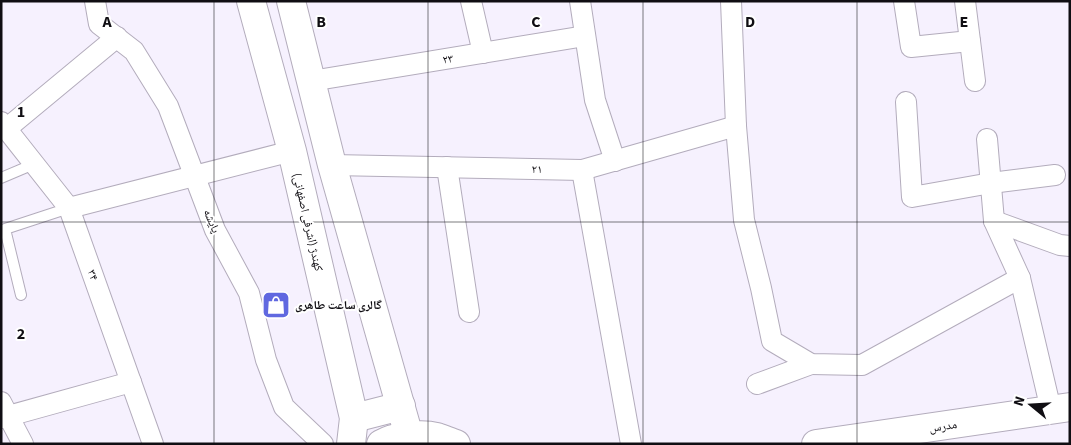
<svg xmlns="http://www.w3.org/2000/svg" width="1071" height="445" viewBox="0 0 1071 445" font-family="'Source Sans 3','Noto Naskh Arabic',sans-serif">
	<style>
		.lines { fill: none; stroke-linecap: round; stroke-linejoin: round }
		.service-casing { stroke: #b3acbc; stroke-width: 12 }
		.minor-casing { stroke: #b3acbc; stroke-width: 22 }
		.secondary-casing { stroke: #b3acbc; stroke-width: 30 }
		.primary-casing { stroke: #b3acbc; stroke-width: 30 }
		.service { stroke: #fff; stroke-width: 10 }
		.minor { stroke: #fff; stroke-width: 20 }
		.secondary { stroke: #fff; stroke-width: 28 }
		.primary { stroke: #fff; stroke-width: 28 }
		.grid { fill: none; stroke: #100e13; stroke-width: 1; stroke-opacity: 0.55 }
		.labels { text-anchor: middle; stroke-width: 4; stroke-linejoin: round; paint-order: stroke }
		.street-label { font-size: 12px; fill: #100e13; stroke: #fff }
		.poi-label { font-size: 12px; font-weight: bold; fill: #100e13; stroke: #fff; text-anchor: start }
		.grid-label { font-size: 16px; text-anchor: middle; font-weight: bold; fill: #100e13; stroke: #fff; stroke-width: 4; stroke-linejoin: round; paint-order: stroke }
	</style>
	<rect width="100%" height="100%" fill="#f6f1fe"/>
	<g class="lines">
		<defs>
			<g id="service">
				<path d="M1,178L34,164"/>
				<path d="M21,295L5,229L69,208"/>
			</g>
			<g id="minor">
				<path d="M95,1L99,24L134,51L168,106L215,230L249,293L266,360L284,407L323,444"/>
				<path d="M471,1L483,53"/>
				<path d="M580,1L595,100L615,161"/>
				<path d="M731,1L736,126L744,220L761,288L772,341L811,364L862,365L1020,278"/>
				<path d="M904,1L911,47L970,41"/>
				<path d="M965,1L975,81"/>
				<path d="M311,81L585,36"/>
				<path d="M906,102L912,197L991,183L1055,175"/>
				<path d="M1,122L69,208L153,444"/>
				<path d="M6,129L117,37"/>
				<path d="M987,139L994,221L1020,278L1051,410"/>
				<path d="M332,165L582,170L736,126"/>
				<path d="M447,167L469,312"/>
				<path d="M582,170L631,444"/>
				<path d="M69,208L292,151"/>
				<path d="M994,221L1060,245L1070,246"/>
				<path d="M757,384L811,364"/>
				<path d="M1,402L23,444"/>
				<path d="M1,418L131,382"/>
			</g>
			<path id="secondary" d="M816,444L1070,407"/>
			<g id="primary">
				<path d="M251,1L292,151L354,418L351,444"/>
				<path d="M291,1L332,165L409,436"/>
				<path d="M354,418L401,406"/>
				<path d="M381,444C396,436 421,433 437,437C443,439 450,442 456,444"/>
			</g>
		</defs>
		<use href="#service" class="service-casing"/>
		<use href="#minor" class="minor-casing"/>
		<use href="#secondary" class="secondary-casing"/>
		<use href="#primary" class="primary-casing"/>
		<use href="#service" class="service"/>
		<use href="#minor" class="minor"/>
		<use href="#secondary" class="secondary"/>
		<use href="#primary" class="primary"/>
	</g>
	<path class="grid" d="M214,1V444M428,1V444M643,1V444M857,1V444M1,222H1070"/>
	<defs>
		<symbol id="shop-square" viewBox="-11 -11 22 22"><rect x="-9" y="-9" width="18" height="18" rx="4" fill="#6068e0" stroke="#fff"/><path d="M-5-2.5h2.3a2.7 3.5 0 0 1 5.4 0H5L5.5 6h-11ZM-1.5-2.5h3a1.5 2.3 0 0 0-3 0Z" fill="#fff"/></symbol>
	</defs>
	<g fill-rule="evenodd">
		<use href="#shop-square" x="260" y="289" width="32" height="32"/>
	</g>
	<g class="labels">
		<g class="street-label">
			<text transform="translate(448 59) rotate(-9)" y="4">۲۳</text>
			<text transform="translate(537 169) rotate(1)" y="4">۲۱</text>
			<text transform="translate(212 221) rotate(67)" y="4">پایشه</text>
			<text transform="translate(308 222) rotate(77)" y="4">کهندژ (اشرفی اصفهانی)</text>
			<text transform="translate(93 275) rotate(70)" y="4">۳۴</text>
			<text transform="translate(943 426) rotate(-8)" y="4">مدرس</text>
		</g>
		<g class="poi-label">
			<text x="295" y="309">گالری ساعت طاهری</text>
		</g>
	</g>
	<g class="grid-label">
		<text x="107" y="27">A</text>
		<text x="321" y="27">B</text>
		<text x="536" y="27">C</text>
		<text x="750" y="27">D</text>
		<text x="964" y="27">E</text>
		<text x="21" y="117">1</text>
		<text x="21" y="339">2</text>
	</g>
	<rect width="1071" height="445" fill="none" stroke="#100e13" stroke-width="5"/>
	<g transform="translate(1031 405) rotate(288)" stroke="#ffffff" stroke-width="4" paint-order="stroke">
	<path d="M0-4L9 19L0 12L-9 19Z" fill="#100e13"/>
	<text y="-8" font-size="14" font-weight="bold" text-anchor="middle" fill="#100e13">N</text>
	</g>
</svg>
